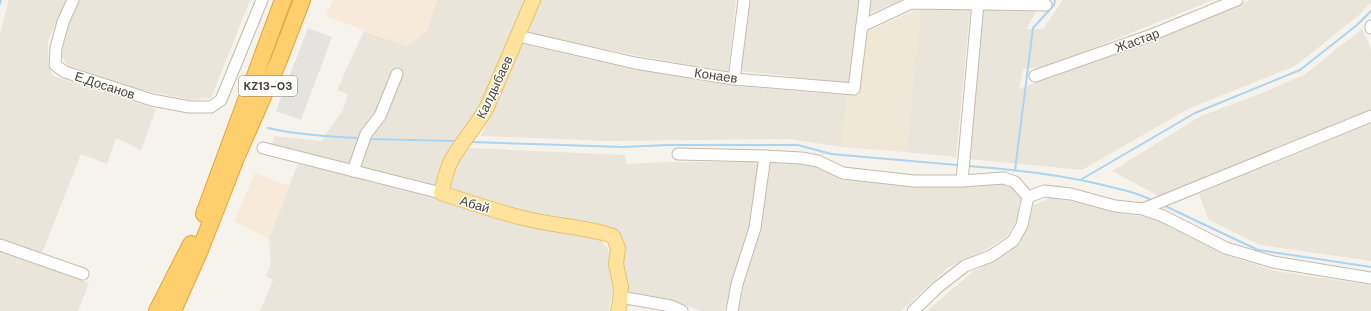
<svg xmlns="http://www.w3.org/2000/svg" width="1371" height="311" viewBox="0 0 1371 311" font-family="'DM Sans',sans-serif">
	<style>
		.residential { fill: #eae5da }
		.commercial { fill: #f7ead8 }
		.education { fill: #efe8d6 }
		.parking { fill: #e5e3e0 }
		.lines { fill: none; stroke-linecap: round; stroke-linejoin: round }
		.stream { stroke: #a9d4f2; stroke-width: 2 }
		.minor-casing { stroke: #c2bbae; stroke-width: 13 }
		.major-casing { stroke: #e6c16a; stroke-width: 16 }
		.highway-casing { stroke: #e0a43c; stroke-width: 18 }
		.minor { stroke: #fff; stroke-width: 11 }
		.major { stroke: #ffe39c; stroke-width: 14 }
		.highway { stroke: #ffcf6e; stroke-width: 16 }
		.labels { text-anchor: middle; stroke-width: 3; stroke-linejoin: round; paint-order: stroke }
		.shield { fill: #fff; stroke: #817c74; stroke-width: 1 }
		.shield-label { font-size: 12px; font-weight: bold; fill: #4b4439 }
		.street-label { font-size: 13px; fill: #4b4439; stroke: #fff }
	</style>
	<rect width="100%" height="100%" fill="#f6f3ec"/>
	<g class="residential">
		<path d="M9,0H66L48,41V65L53,76L156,109L141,150L116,138L107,164L81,154L42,253L0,238V33Z"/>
		<path d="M79,0H250L211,98L190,100L142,90L67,65L62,57L63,46L72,14Z"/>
		<path d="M437,0H526L484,99L446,158L437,186L272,145L274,136L321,141L343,110L348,94L337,90L364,31L407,46L427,31Z"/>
		<path d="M541,0H736L728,71L639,56L528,33Z"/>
		<path d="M750,0H859L849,83L741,71Z"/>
		<path d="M871,0H902L869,14Z"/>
		<path d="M1063,0H1213L1046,67L1023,69L1019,89L1187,26L1250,0H1371V2L1358,16L1295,66L1190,108L1082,170L969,159L983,10L1037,11L1026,29H1043Z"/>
		<path d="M920,10H970L956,157L906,152Z"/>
		<path d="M1362,29L1371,49V109L1159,196L1112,171L1201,116L1262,93L1304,75Z"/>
		<path d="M522,44L628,68L734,86L847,95L841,147L790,139L607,141L481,136Z"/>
		<path d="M1371,123V261L1260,245L1208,219L1199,194Z"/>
		<path d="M468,148L625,155L626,164L671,162H759L749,228L724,311H701L671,300L626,292L622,244L539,215L450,189L456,165Z"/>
		<path d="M771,162L800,163L821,168L843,180L920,187L1003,184L1014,189L1021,199L1017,219L1007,236L987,249L949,267L901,311H738L742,285L762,220Z"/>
		<path d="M298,163L445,201L537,228L600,239L608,248L613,287L609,311H260L273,280L266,276L271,263L269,239Z"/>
		<path d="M1050,198L1076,202L1117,213L1147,217L1173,226L1223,254L1275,271L1371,285V311H927L970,274L1019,245L1034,205Z"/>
		<path d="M0,252L89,283L78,311H0Z"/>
	</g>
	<g class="commercial">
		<path d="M333,0H437L427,31L407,46L326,16Z"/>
		<path d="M255,173L289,186L269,239L234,221Z"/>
	</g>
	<path class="education" d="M920,10L906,152L841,147L847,95H859L867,32L913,11Z"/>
	<path class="parking" d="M308,28L332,37L301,120L276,111Z"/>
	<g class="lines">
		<g class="stream">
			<path d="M0,4L1,0"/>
			<path d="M268,128C299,135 330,137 361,138"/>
			<path d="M368,139L456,141"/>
			<path d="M471,142L622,147L668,145H798L831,154L957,165"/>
			<path d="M969,166C1017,170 1065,175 1111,187C1125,190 1139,194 1152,200"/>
			<path d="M1015,170L1033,28L1054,5L1055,0"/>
			<path d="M1082,179L1195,113L1300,70L1357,25L1371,11"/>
			<path d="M1165,206L1258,250L1371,267"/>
		</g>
		<defs>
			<g id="minor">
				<path d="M73,0L63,22L56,48L55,65L65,72L152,100L189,107H211L221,100L262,0"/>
				<path d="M862,26L911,3L1046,5"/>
				<path d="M1371,26V28"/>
				<path d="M518,36L635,63L734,79L854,89L865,0"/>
				<path d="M1035,76L1149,36L1237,0"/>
				<path d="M734,79L744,0"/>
				<path d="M263,148L441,193"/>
				<path d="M678,154L765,156L801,158L818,161L843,173L914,181H962L1004,178L1015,182L1028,197L1044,191L1071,194L1115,206L1143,209L1163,216L1226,248L1273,262L1371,278"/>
				<path d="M353,171L366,134L380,116L397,74"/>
				<path d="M962,181L978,3"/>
				<path d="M1143,209L1371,116"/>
				<path d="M0,245L83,274"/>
				<path d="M620,297L671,306L682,311"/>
				<path d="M732,311L737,284L755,228L765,156"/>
				<path d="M913,311L938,287L965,266L991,256L1013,241L1022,225L1028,197"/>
			</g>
			<path id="major" d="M533,0L487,107C477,126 461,142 451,161C446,171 444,183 441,193C468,202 495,211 523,218C553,226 584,226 613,236L618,248L616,264L621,287L620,303L618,311"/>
			<g id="highway">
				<path d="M204,214L283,0"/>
				<path d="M157,311L191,244"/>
				<path d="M173,311L200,250L236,158L279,60L302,0"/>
			</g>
		</defs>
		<use href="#minor" class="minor-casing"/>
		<use href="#major" class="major-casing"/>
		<use href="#highway" class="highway-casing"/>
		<use href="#minor" class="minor"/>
		<use href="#major" class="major"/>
		<use href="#highway" class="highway"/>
	</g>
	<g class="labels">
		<rect class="shield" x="239" y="76" width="58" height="20" rx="3"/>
		<g class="shield-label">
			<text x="268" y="90">KZ13-03</text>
		</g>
		<g class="street-label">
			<text transform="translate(1137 40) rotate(-20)" y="5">Жастар</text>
			<text transform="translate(716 75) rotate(8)" y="5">Конаев</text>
			<text transform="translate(105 85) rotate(18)" y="5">Е.Досанов</text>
			<text transform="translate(494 87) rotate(-65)" y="5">Калдыбаев</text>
			<text transform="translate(475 204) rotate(17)" y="5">Абай</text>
		</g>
	</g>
</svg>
